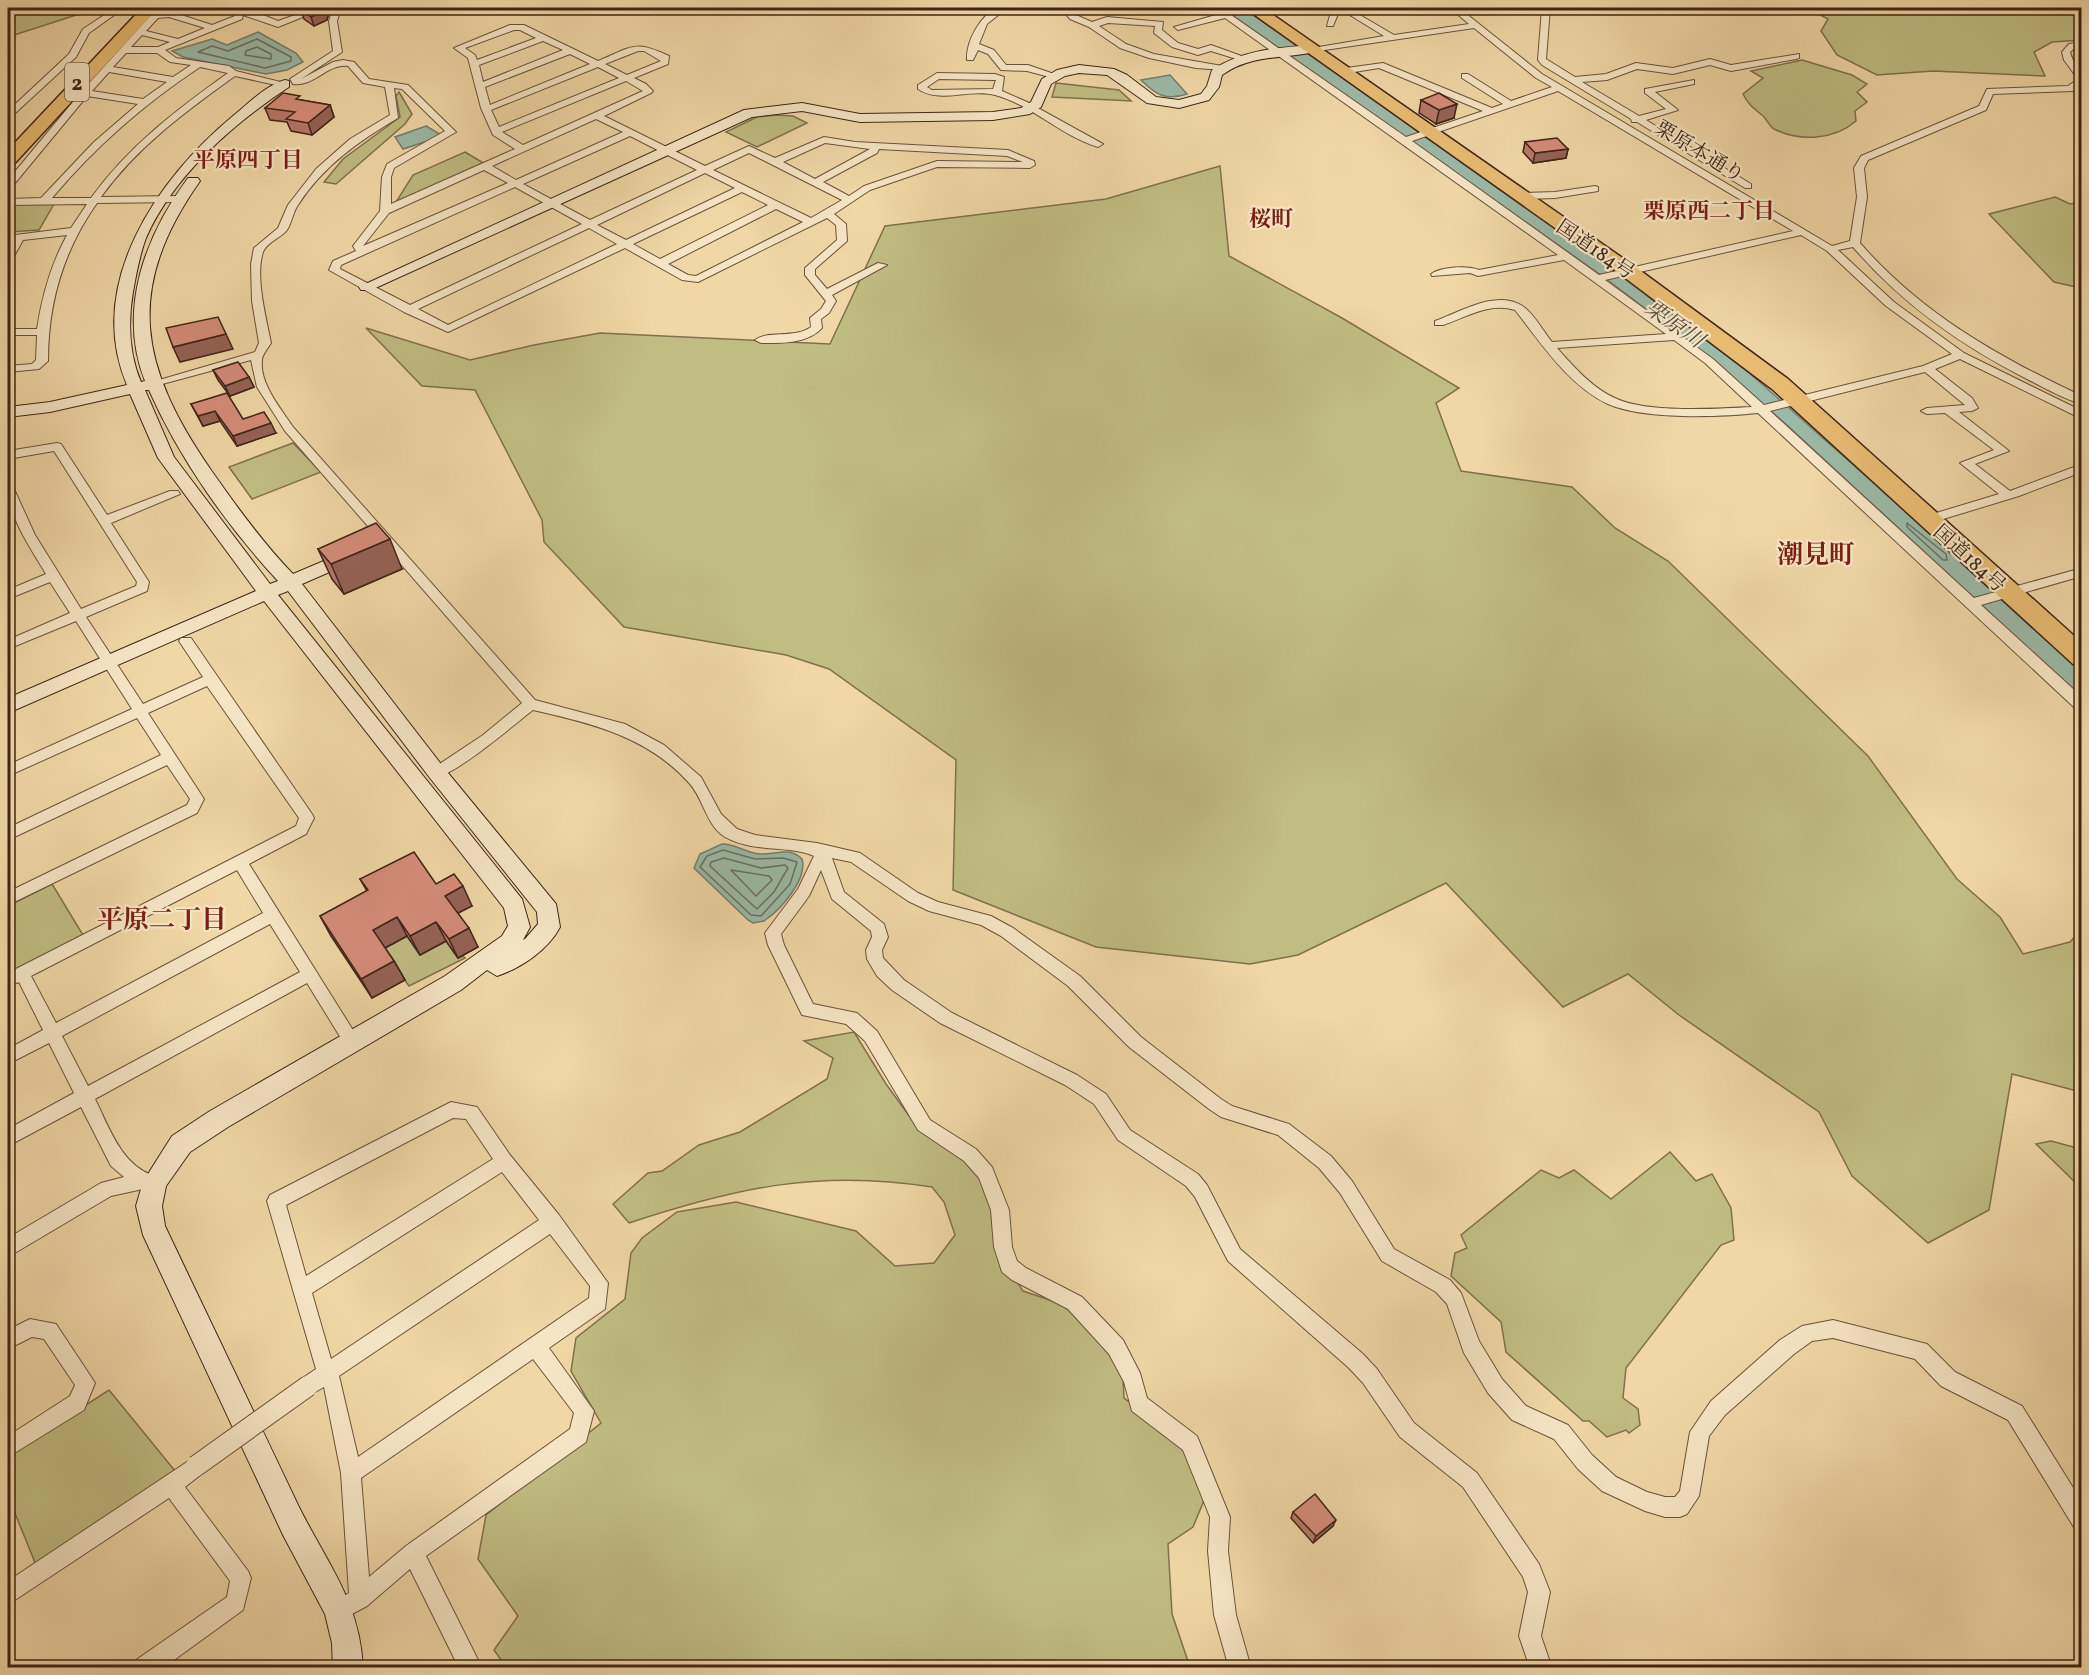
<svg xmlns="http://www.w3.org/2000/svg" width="2089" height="1675" viewBox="0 0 2089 1675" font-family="Vollkorn,'Noto Serif JP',serif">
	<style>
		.green { fill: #c0bd82; stroke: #80704d; stroke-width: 1.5 }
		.water { fill: #9bbaa7; stroke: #767e6e; stroke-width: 1.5 }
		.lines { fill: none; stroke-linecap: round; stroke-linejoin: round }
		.shore { stroke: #6d6f60; stroke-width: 1.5 }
		.street-casing { stroke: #6c513c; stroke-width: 2 }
		.secondary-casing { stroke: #3f2418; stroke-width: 2 }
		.highway-casing { stroke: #3f2418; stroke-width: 3 }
		.street { fill: #f6e5c5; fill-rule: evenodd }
		.secondary { fill: #f6e5c5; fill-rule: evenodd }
		.highway { fill: #e8bc73; fill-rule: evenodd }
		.street-bridge-casing { stroke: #6c513c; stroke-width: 22; stroke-linecap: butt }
		.street-bridge { stroke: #f6e5c5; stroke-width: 20 }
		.wall { fill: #b77869; stroke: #3f2418; stroke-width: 1.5 }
		.shaded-wall { fill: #956255; stroke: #3f2418; stroke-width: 1.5 }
		.building { fill: #d58c7a; stroke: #3f2418; stroke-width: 1.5 }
		.labels { text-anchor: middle; stroke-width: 4.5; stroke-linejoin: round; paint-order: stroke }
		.far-street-label { font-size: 20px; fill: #3f2418; stroke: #f6e5c5 }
		.shield { fill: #f6e5c5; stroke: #765e4c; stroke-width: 1.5 }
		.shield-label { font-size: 22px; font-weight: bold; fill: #3f2418 }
		.far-neighbourhood-label { font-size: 22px; font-weight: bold; fill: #7a1f14; stroke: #f6e5c5 }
		.far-water-label { font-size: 22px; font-style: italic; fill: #564a3c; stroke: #f6e5c5 }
		.neighbourhood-label { font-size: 26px; font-weight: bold; fill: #7a1f14; stroke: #f6e5c5 }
	</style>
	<rect width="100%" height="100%" fill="#f1d7a6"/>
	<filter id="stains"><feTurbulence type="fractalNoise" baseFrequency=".00333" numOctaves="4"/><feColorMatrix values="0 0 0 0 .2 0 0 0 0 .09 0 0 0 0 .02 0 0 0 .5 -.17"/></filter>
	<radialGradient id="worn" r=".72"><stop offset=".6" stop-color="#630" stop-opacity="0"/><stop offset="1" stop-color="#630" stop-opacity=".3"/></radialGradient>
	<g class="green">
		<path d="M8,8H98L8,37Z"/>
		<path d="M1813,8H2081V40L2052,42L2034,52L2045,76L1933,71L1877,75L1837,55L1821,31L1828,19L1811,10Z"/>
		<path d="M1802,60L1852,75L1867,84L1857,92L1867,102L1855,111L1856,121C1834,140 1800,142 1774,129C1769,126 1766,118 1762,115C1752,107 1748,104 1743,94L1763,78L1751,71Z"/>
		<path d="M1056,83L1119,90L1131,101L1052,97Z"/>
		<path d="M399,92L412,114L405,124L336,184L324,182L343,159L400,117L396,96Z"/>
		<path d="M777,115L793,116L807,123L757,147L726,132L757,117Z"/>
		<path d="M465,152L485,164L396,202L413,175Z"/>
		<path d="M1220,166L1229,256L1342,318L1459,388L1436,403L1461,471L1572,487L1615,528L1668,561L1868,756L1957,879L2000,917L2023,954L2070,942L2081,930V1092L2012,1074L1989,1210L1928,1243L1852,1176L1819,1112L1679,1015L1628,974L1563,1007L1446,883L1298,955L1250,964L1096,947L953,890L956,760L829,669L786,655L624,627L544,542L542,520L475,390L422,386L366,328L470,360L534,345L600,333L830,344L885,226L1106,199Z"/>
		<path d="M2055,197L2070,204L2081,202V288L2054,282L1989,214Z"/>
		<path d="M8,204H54L39,230L8,232Z"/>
		<path d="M293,443L321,472L252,499L229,467Z"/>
		<path d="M52,884L83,935L8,974V906Z"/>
		<path d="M407,936L420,955L446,941L458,958L463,956L465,958L409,986L383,949Z"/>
		<path d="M854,1032L886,1084L918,1128L985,1176L1009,1270L1023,1291L1062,1304L1105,1345L1123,1379L1124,1398L1184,1443L1205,1498L1193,1527L1168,1544L1172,1614L1190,1667H506L494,1650L518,1616L478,1559L486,1515L601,1423L571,1371L576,1338L625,1299L631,1253L642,1238L677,1212L736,1202L856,1231L895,1266L934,1263L955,1235L944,1202L932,1187C819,1169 735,1188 629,1223L613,1204L648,1173L662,1171L699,1145L740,1132L827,1079L833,1058L804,1041Z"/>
		<path d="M2051,1141L2081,1149V1188L2036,1144Z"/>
		<path d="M1670,1152L1696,1181L1712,1174L1731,1208L1734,1240L1721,1245L1626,1368L1623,1398L1638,1409L1640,1425L1629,1433L1626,1430L1607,1437L1589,1421H1583L1506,1352L1501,1322L1451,1276L1455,1253L1467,1248L1461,1235L1541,1170L1559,1178L1574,1170L1611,1199Z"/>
		<path d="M109,1390L176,1472L36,1565L8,1496V1455Z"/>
	</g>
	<g class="water">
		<path d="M1222,8H1243L1616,270L1729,355L1953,553L2081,672V697L1787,425L1692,344L1605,278Z"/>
		<path d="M258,32L296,53L303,62L287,70L266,74L183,57L172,51L212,39L227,45Z"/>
		<path d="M1170,75L1187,94C1166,101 1156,95 1141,80Z"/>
		<path d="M426,126L443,136L403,149L395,137Z"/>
		<path d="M722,844C736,844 746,853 760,854C776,855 788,846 802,859C808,880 780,910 764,921L753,923L748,920L694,868L700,854Z"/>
	</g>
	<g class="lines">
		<g class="shore">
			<path d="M257,39L291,57V61L265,68L198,52L212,46L228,51Z"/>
			<path d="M257,47L271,54V59L245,55L246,51Z"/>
			<path d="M1907,523L1946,554L1947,560H1943L1907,527Z"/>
			<path d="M723,850L755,859L783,858L797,862L790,884L761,916L751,915L700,867L707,856Z"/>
			<path d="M724,858L761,868L785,865L788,868L774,892L757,909L710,866L711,862Z"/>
			<path d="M731,870L769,876L772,880L756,896Z"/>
		</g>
		<defs>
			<g id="street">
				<path d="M115,8H124L89,33L76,57L11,117L8,118V111L69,54L83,29Z"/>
				<path d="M236,8H244V10H251L278,21L315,8H325L278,27L243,15L242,19L165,50L176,58L229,66L236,71L289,84L285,87L235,76C185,112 137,147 101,197L180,196L185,199L180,202L97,203C63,251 48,303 48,361L39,369L8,372V366L32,364L36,360L37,335H8V329H37C42,296 51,264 67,235L23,240L13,258L8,261V249L15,235L71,228L87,204L8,205V199L41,198L94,142L138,104L87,96L11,188L8,189V180L82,91L152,14L169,11L212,25L235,16ZM169,17L205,28L178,39L146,31L158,18ZM142,35L170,42L158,47H131ZM126,53H157L170,62L191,65L173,77L113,67ZM200,67L228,73C176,110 129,146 91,198H52C95,147 144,104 200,67ZM109,72L167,82L143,99L92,91Z"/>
				<path d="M333,8H341L337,21L342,52L301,79L333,62L343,60L354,62L369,79L408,85L456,132L394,168L391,177V204L515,149L493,135L481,108L468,58L454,48L510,25H524L598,61C632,47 634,39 669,56L668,64L634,78L646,84L653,91L651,93L604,116L705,166L749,146L775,158L824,137L855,142L1008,150L1034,161L1035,165L1030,168L937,167L870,190L834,214L846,224L847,241L815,269V275L827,289L878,263L887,265L832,295L836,301L829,313L821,319L822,328C807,344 782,343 761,343L755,340C768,330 794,339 811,327L810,318L821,309L826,301L805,275V268L837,240L836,225L827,218L698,282L682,280L625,248L448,332L404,312L329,270L333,261L356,251L353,246L380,211L382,177L387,164L445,131L402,89L394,88L398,118C359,141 323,166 298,205C293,212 292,222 287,230C281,238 267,242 263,252C255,277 266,317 271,343C268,348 262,355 262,360C259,383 281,409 293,427L535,700L625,724L664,745L701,777L721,814L737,829L755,835L817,843L860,853L918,893L938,902L991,916L1013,928L1080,976L1141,1037L1221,1099L1232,1106L1289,1124L1331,1156L1352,1181L1394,1249L1450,1280L1461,1293L1479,1341L1502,1379L1526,1406L1568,1425L1592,1455L1616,1477L1647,1492L1665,1497H1675L1680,1491L1690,1432L1711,1401L1780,1340L1802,1326L1833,1320L1927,1344L1955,1372L2022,1406L2082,1502V1532L2075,1529L2008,1420L1941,1386L1915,1359L1833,1338L1812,1341L1794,1354L1725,1415L1709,1436L1699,1496L1687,1514L1680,1517H1665L1645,1511L1602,1491L1578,1469L1554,1439L1512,1420L1488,1393L1464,1353L1447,1304L1436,1292L1382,1261L1340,1193L1319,1168L1278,1135L1221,1117L1209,1109L1129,1047L1068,986L1001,936L981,925L929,911L908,901L851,862L832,858L844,892L884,924L888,937L882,950L883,958L904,980L952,1013L1077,1075L1106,1094L1130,1130L1198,1174L1207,1185L1240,1249L1363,1354L1377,1369L1414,1423L1477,1473L1539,1564L1550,1592L1541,1636L1552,1668H1530L1519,1636L1528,1592L1523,1577L1463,1487L1400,1437L1363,1383L1349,1368L1228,1261L1195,1197L1186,1186L1118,1140L1094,1104L1065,1085L940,1023L892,990L877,976L867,959L866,950L872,937L871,931L832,899L821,870L809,896L781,934L784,945L813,1004L857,1013L877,1031L930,1120L976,1149L992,1167L1009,1210L1012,1247L1017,1261L1026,1268L1082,1297L1123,1340L1140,1373L1147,1398L1197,1436L1230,1517L1228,1551L1236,1615L1251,1668H1229L1214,1615L1208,1551L1210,1517L1183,1450L1132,1411L1124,1382L1109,1354L1068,1309L1012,1280L1002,1272L994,1247L991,1210L979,1178L964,1161L918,1130L865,1041L846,1024L802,1015L768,945L765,933L798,889L814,856C790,845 753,853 725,837C706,825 704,800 690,784C649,737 591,723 533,710C517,722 448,782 432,777L430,773L432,769L483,735L522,703L285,431L257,387L251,360L155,386L149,383L255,352L259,343L252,301L251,264L254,248L278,228L288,205L316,169L350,139L390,115L385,87L363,83L348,66C328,63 314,87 293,84L290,79L333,51L329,21ZM514,30H520L536,38L477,60L475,55L465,48ZM543,41L563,50L483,82L479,65ZM638,51H644L661,61L627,75L605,64ZM570,54L590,64L490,105L485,87ZM598,67L619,78L499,127L491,110ZM626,81L643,91L523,145L502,132ZM596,119L623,132L516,180L492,166ZM630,136L697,170L590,220L523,184ZM825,143L870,149L815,179L783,162ZM879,149L1007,156L1023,162L937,161L864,186L849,196L823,182L877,153ZM749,153L842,200L811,218L713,170ZM484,170L508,183L363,246L389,213ZM705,173L735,188L626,240L597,225ZM515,187L582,224L410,305L340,269L341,265ZM742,192L768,205L660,259L633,244ZM776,209L803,222L696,276L688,275L668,264ZM589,228L617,244L448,325L418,309Z"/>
				<path d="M997,8H1007L987,24L979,44L994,50L1006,65H1028L1057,75V79L1027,71L1001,70L988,54L978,50L973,60H967C966,41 980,16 997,8Z"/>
				<path d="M1061,8H1069L1076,15L1092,22L1107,17L1163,22L1162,30L1178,43L1198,49L1211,45L1247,58L1243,61L1211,51L1198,55L1172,47L1154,33L1155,26L1108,23L1099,26L1126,44L1154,54L1228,67L1224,70L1196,68L1149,58L1120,48L1089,27L1070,19Z"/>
				<path d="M1212,8H1221L1406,137L1483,111L1379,68L1342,74L1338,71L1339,69L1383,63L1492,108L1503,104L1462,78V74H1468L1511,101L1552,87L1536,78L1474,28L1311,52L1307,49L1384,36L1340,9L1333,26H1327L1332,8H1348L1394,35L1469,24L1450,8H1459L1542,74L1832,246L1850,241L1857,197L1854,168L1861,156L1979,106L1987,89L2068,86L2078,79L2064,60L2062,52L2069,44L2082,42V47L2075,48L2070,52C2074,67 2082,68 2082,85L2073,91L1993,94L1986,110L1868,160L1864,168L1867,197L1860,243C1921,313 1998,357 2082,396V404C2063,399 2045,388 2027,379C1960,345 1902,304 1853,247L1838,250L1894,302L1964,353L2082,411V419L1960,359L1935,369L1972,398L1978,408L1972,411L1959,412L2009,451L1975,464L2010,491L2082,464V472L2019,496L1927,524L1923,523V517L1999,494L1960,463L1994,450L1945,413L1927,414L1921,411L1927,408L1965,405L1925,372L1770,411L1974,598L2082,568V576L1981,605L2082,697V711L2077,710L1758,413C1719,417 1645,420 1608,404C1569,386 1541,343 1515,310C1489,302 1467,317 1443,325H1435V321C1460,312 1495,290 1521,305C1533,312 1543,331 1552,342L1666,334L1564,260L1478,276L1470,273L1432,276L1431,274C1440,267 1468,265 1479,270L1558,255L1225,18L1178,30L1174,27L1219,14ZM1558,91L1793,231L1599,275L1412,141ZM1801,235L1827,251L1886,306L1952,354L1923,366L1764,405L1713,359L1605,280ZM1674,340L1705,363L1752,407C1716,409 1649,413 1617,399C1593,389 1574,367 1557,348Z"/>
				<path d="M1542,8H1550L1546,59L1575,77L1606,74L1636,63L1673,68L1710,59L1731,65L1799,54V58L1796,59L1731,71L1710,65L1673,74L1637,69L1607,80L1582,82L1639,116L1666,109L1645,93V89L1694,80V84L1655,92L1678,110L1646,120L1751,184V188H1745L1637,122H1632L1631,119L1542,65L1538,60Z"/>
				<path d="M937,73L995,74L1004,77L1002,91L1027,102L1103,144L1098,147C1061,136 1032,105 995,95C969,88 940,104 918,89V85ZM939,79L994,80H996L993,89L932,90L927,87Z"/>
				<path d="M1595,186L1598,187V191L1555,198L1520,199L1515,196L1520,193L1555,192Z"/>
				<path d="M57,443L61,444L107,515L170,491H178L180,494L111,523L149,582L147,591L86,617L143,704L203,677L179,641L181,638H191L312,814L314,818L306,834L249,864L361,1043L359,1048L353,1050L347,1048L307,983L95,1099C109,1127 121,1164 152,1175L155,1181L152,1187L111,1196L8,1257V1238L101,1183L124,1177L111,1166L81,1107L8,1146V1129L74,1093L49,1043L8,1064V1049L43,1030L19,982L8,986V973L296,826L299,818L207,686L148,713L204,799L197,813L8,905V892L187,805L190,799L167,765L8,840V828L161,755L137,718L8,776V765L132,709L76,621L8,649V640L70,613L50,582L8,599V590L46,574C30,547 8,517 8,485L14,489L35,535L81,609L136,586L137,582L54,451L8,459V451ZM237,870L263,913L56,1023L31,976ZM270,924L300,972L88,1086L62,1036Z"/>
				<path d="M451,1102L477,1107L510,1155L559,1215L608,1283L605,1309L549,1348L594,1411L586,1442L426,1556L482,1668H459L410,1569L367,1606L339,1621L332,1617L328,1610L332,1603L349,1593L341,1473L324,1387L308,1396L301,1393L298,1386L301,1379L316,1369L267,1201L270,1195ZM453,1118L466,1119L493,1159L306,1276L286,1205ZM502,1172L539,1220L331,1359L312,1293ZM550,1234L590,1286L589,1298L358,1457L339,1376ZM533,1359L574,1413L570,1429L406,1546L369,1577L361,1478Z"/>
				<path d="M30,1319L56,1324L95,1383L84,1410L8,1457V1436L70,1396L75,1385L44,1339L32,1337L8,1349V1330Z"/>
				<path d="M196,1456L203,1459L206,1466L203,1473L185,1487L248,1571L251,1578L243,1610L163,1668H133L136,1660L227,1597L230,1581L169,1498L15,1600L8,1603V1581Z"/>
			</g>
			<g id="secondary">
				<path d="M1311,45L1315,46V52C1282,59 1252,54 1222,75L1219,87L1209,100L1179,108L1147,103L1107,75L1079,73L1065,76L1051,84L1041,107L1030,114L993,120L860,122L802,111L752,117L371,290H361L359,287L744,110L802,103L860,114L993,112L1021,108L1031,102L1042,79L1057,70L1079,65L1114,69L1127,75L1156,97L1179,100L1201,94L1207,86L1212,70C1242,50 1276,48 1311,45Z"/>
				<path d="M285,80L289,81V87C234,123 173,176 146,238C140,254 136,275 133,292C128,321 129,354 141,382L145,381C117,310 145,236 188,178H198L200,181C124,289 139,366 211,470C236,506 262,542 293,574L345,552H357L360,556L357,560L302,584L444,768L556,904L560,927C548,950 521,968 497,976L487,970L461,990L228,1127L190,1152L166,1186L162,1206L165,1226C209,1319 254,1412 298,1505C326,1562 360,1601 363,1668H333L332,1643L325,1614L283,1535L143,1235L136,1206L143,1182L172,1136L210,1111L445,976L502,936L508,926L504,908L264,601L8,713V698L256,591L158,458L130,394L50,412L8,417V407L50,402L127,385C84,284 158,178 233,116C248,104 266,85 285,80ZM145,390H149C179,458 227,526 278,581L270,584L174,457ZM288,591L430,778L537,912L538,924L525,939L523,940L530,927L522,899L278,595Z"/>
			</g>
			<g id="highway">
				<path d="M142,8H158L14,164L8,165V150Z"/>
				<path d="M1245,8H1263L1634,266L1788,379L2082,643V667L2073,664L1772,389L1620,274Z"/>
			</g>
		</defs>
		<use href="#street" class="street-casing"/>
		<use href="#secondary" class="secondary-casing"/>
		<use href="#highway" class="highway-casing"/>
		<use href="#street" class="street"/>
		<use href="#secondary" class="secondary"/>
		<use href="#highway" class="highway"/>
		<defs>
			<path id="street-bridge" d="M196,1466L308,1386"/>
		</defs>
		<use href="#street-bridge" class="street-bridge-casing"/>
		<use href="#street-bridge" class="street-bridge"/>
	</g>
	<g class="wall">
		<path d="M301,10L328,16L327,20L314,26L304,19Z"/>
		<path d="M301,100L330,105L334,117L312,135L291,131L287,122L270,120L265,108Z"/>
		<path d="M1421,100L1454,118L1436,124L1419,113Z"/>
		<path d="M1525,142L1568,149L1566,158L1533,163L1523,152Z"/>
		<path d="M213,370L249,377L254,387L230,396L218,380Z"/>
		<path d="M191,404L276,433L237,446L220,421L203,426Z"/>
		<path d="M318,549L402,569L344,594L332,579Z"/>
		<path d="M360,879L436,884L472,906L458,913L478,947L458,958L446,941L420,955L407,936L385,948L394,961L405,980L372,998L331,936L320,916L367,891Z"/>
		<path d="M1293,1512L1333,1526L1313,1543L1291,1518Z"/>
	</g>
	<g class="shaded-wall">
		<path d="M325,8L328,16L327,20L314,26L311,17Z"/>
		<path d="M1457,104L1454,118L1436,124L1439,110Z"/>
		<path d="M330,105L334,117L312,135L308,123Z"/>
		<path d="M1568,149L1566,158L1533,163L1535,153Z"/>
		<path d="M226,334L233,349L180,362L173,347Z"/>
		<path d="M249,377L254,387L230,396L225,386Z"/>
		<path d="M215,411L220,421L203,426L198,416Z"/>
		<path d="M271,423L276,433L237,446L233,436Z"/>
		<path d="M390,539L402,569L344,594L331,564Z"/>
		<path d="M463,886L472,906L454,915L445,896Z"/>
		<path d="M397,917L407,936L383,949L373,930Z"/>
		<path d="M436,922L446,941L420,955L410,936Z"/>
		<path d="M469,928L478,947L458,958L449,939Z"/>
		<path d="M394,961L405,980L372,998L361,979Z"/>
		<path d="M1336,1520L1333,1526L1313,1543L1316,1536Z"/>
	</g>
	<g class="building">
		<path d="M307,8H325L324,12L311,17L301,10Z"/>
		<path d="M283,93L300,96L296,99L330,105L308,123L286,119L295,112L265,108Z"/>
		<path d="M1439,93L1457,104L1439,110L1421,100Z"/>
		<path d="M1557,138L1568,149L1535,153L1525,142Z"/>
		<path d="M218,317L226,334L173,347L166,328Z"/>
		<path d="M238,362L249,377L225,386L213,370Z"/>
		<path d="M227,393L243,419L264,412L271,423L233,436L215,411L198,416L191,404Z"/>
		<path d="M376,523L390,539L331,564L318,549Z"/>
		<path d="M414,852L436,884L454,874L463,886L445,896L469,928L449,939L436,922L410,936L397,917L373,930L394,961L361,979L320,916L368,890L360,879Z"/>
		<path d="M1315,1494L1336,1520L1316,1536L1293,1512Z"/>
	</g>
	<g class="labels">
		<g class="far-street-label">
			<text transform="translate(1700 151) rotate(31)" y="7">栗原本通り</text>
			<text transform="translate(1596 249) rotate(34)" y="7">国道184号</text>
			<text transform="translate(1970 558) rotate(42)" y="7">国道184号</text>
		</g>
		<rect class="shield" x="65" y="63" width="24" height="38" rx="4.5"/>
		<g class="shield-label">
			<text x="77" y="90">2</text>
		</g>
		<g class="far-neighbourhood-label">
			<text x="248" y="167">平原四丁目</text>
			<text x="1709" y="218">栗原西二丁目</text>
			<text x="1271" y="226">桜町</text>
		</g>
		<g class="far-water-label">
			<text transform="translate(1675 323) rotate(35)" y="8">栗原川</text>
		</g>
		<g class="neighbourhood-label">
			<text x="1816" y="563">潮見町</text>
			<text x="162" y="928">平原二丁目</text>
		</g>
	</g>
	<rect width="2089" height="1675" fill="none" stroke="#f1d7a6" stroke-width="30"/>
	<rect x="9" y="9" width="2071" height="1657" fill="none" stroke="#3f2418" stroke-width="3"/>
	<rect x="15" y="15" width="2059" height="1645" fill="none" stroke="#3f2418" stroke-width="1.5"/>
	<rect width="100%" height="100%" filter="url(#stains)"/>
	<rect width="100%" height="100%" fill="url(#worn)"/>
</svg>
